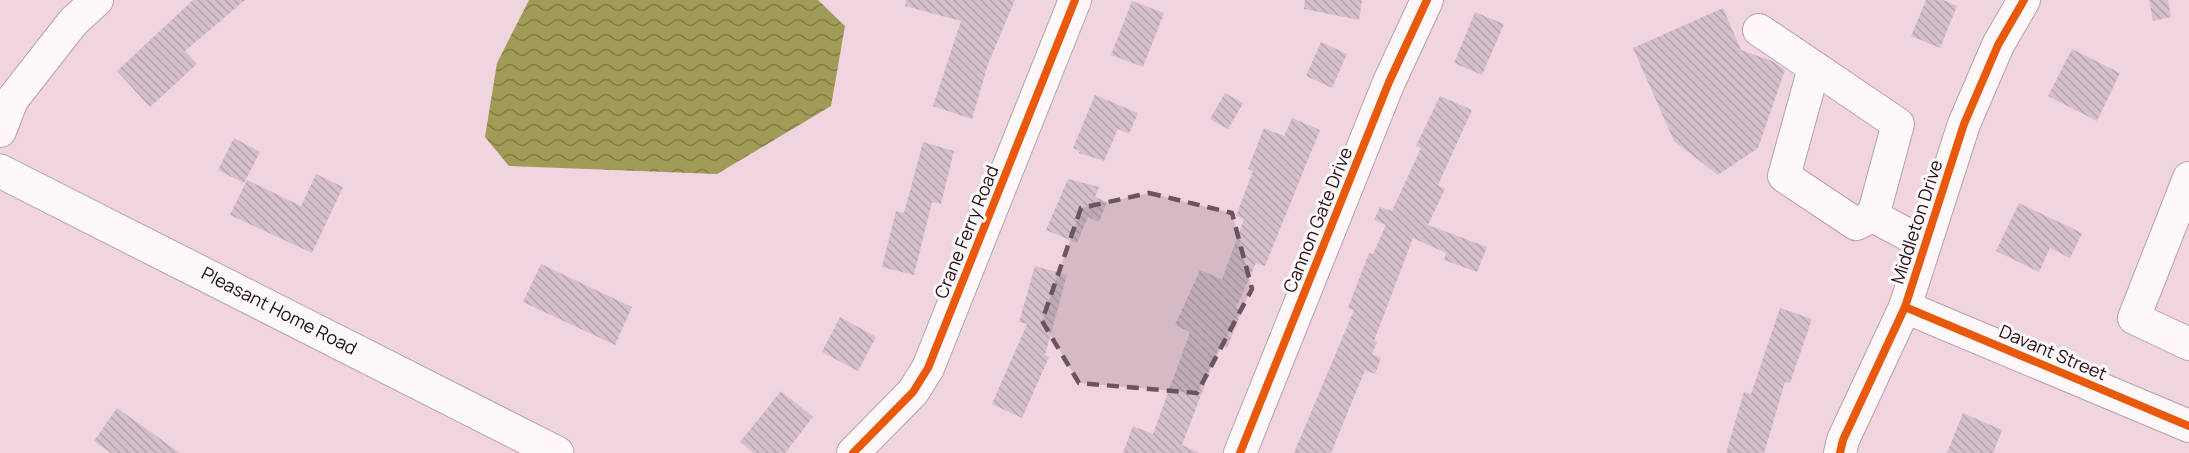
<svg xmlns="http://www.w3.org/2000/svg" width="2189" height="453" viewBox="0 0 2189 453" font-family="Manrope,sans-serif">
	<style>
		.water { fill: url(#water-waves) }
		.building { fill: url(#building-back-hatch) }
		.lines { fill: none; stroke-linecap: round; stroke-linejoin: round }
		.minor-casing { stroke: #b8a3ac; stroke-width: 34 }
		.major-casing { stroke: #b8a3ac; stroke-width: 35 }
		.minor { stroke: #fdf9fa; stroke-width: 32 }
		.major { stroke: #fdf9fa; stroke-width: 33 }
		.cycleway-casing { stroke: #fef8fa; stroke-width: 11 }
		.cycleway { stroke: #e8590c; stroke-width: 8 }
		.marked { fill: #6a555e; fill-opacity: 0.2; stroke: #6a555e; stroke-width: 4.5; stroke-dasharray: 12 8; stroke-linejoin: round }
		.labels { text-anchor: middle; stroke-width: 6; stroke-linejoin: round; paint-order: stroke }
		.street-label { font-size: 18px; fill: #221018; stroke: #fef8fa }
	</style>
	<defs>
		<pattern id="water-waves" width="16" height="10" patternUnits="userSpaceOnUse" patternTransform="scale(1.5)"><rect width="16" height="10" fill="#a19b58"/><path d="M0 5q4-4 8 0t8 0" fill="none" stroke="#837d48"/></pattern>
		<pattern id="building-back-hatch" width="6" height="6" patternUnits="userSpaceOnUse" patternTransform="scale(1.5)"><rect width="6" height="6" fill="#d4c0cc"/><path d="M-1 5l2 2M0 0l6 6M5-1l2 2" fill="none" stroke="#b6a4ae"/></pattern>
	</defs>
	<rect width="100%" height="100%" fill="#f0d4e0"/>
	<path class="water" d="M529,0H818L845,26L831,106L717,174L509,166L485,137L497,63Z"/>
	<g class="building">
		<path d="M193,0H245L185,51L197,64L150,107L117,71Z"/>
		<path d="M906,0H1015L988,64L972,119L933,106L961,21L905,6Z"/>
		<path d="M1305,0H1362L1359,20L1304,9Z"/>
		<path d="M1926,0H1943L1957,6L1940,48L1911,36Z"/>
		<path d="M2149,0H2168L2171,17L2153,21Z"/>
		<path d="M1132,1L1164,13L1143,67L1111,55Z"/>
		<path d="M1723,8L1741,50L1772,61L1785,70L1758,148L1718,175L1674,141L1633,48Z"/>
		<path d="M1475,12L1504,24L1482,75L1454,63Z"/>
		<path d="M1321,42L1347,54L1332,88L1306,76Z"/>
		<path d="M2072,49L2120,73L2097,121L2048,96Z"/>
		<path d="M1225,93L1243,103L1228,129L1210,119Z"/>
		<path d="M1095,95L1138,113L1129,134L1118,129L1104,161L1079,153L1080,151L1073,148Z"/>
		<path d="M1440,96L1472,110L1438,185L1445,189L1428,225L1487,247L1477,272L1444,260L1446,253L1413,238L1374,341L1377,342L1372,354L1381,358L1375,374L1365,370L1331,453H1294L1354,310L1348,308L1369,253L1373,254L1386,225L1374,220L1380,207L1392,211L1421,148L1416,146Z"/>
		<path d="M1292,118L1320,130L1265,266L1256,263L1236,308L1242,311L1227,348L1220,345L1182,445L1199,453H1123L1133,426L1153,434L1190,332L1175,325L1200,270L1222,279L1244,219L1236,216L1253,171L1248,169L1264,128L1284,136Z"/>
		<path d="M234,138L260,152L244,183L218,170Z"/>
		<path d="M923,142L954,151L941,204L932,202L914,275L882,267L896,211L904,213Z"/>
		<path d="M316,174L343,187L312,253L230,215L247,180L301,206Z"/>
		<path d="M1068,179L1099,187L1095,197L1107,202L1099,222L1088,217L1077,243L1046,230Z"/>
		<path d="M2019,203L2082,233L2070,258L2050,248L2039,272L1996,251Z"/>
		<path d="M541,264L632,307L615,345L523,302Z"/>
		<path d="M1035,266L1067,275L1045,355L1049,357L1022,418L992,404L1027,324L1019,322Z"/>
		<path d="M1780,308L1812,319L1790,383L1785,382L1764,453H1726L1744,392L1751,394Z"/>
		<path d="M840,317L876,337L858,371L822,352Z"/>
		<path d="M781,391L813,417L785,453H754L740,442Z"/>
		<path d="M117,408L180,453H111L94,441Z"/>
		<path d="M1963,413L2002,430L1993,453H1947Z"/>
	</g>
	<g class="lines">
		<defs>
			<g id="minor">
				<path d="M1759,30L1898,124L1873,216L1925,244"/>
				<path d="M1814,68L1784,176L1856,224L1873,216"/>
				<path d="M0,131L12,100L73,22L97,0"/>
				<path d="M2189,178L2134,318L2189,344"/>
				<path d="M1905,307L2189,426"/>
				<path d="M853,453L913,392L928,368L1075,0"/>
				<path d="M1240,453L1389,82L1427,0"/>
				<path d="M1840,453L1843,440L1905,307L1964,124L1998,45L2024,0"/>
			</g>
			<path id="major" d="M0,171L557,453"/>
		</defs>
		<use href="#minor" class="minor-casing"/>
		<use href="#major" class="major-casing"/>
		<use href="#minor" class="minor"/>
		<use href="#major" class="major"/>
		<defs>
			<g id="cycleway">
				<path d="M1905,307L2189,426"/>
				<path d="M853,453L913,392L928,368L1075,0"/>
				<path d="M1240,453L1389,82L1427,0"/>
				<path d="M1840,453L1843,440L1905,307L1964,124L1998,45L2024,0"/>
			</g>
		</defs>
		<use href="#cycleway" class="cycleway-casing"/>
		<use href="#cycleway" class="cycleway"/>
	</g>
	<path class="marked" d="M1149,193L1232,213L1252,289L1197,393L1079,383L1042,321L1081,208Z"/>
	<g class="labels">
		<g class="street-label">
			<text transform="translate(1318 220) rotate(-68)" y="6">Cannon Gate Drive</text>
			<text transform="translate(1917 222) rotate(-72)" y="6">Middleton Drive</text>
			<text transform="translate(967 232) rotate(-68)" y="6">Crane Ferry Road</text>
			<text transform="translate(279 311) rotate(27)" y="6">Pleasant Home Road</text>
			<text transform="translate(2053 353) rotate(23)" y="6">Davant Street</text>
		</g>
	</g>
</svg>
